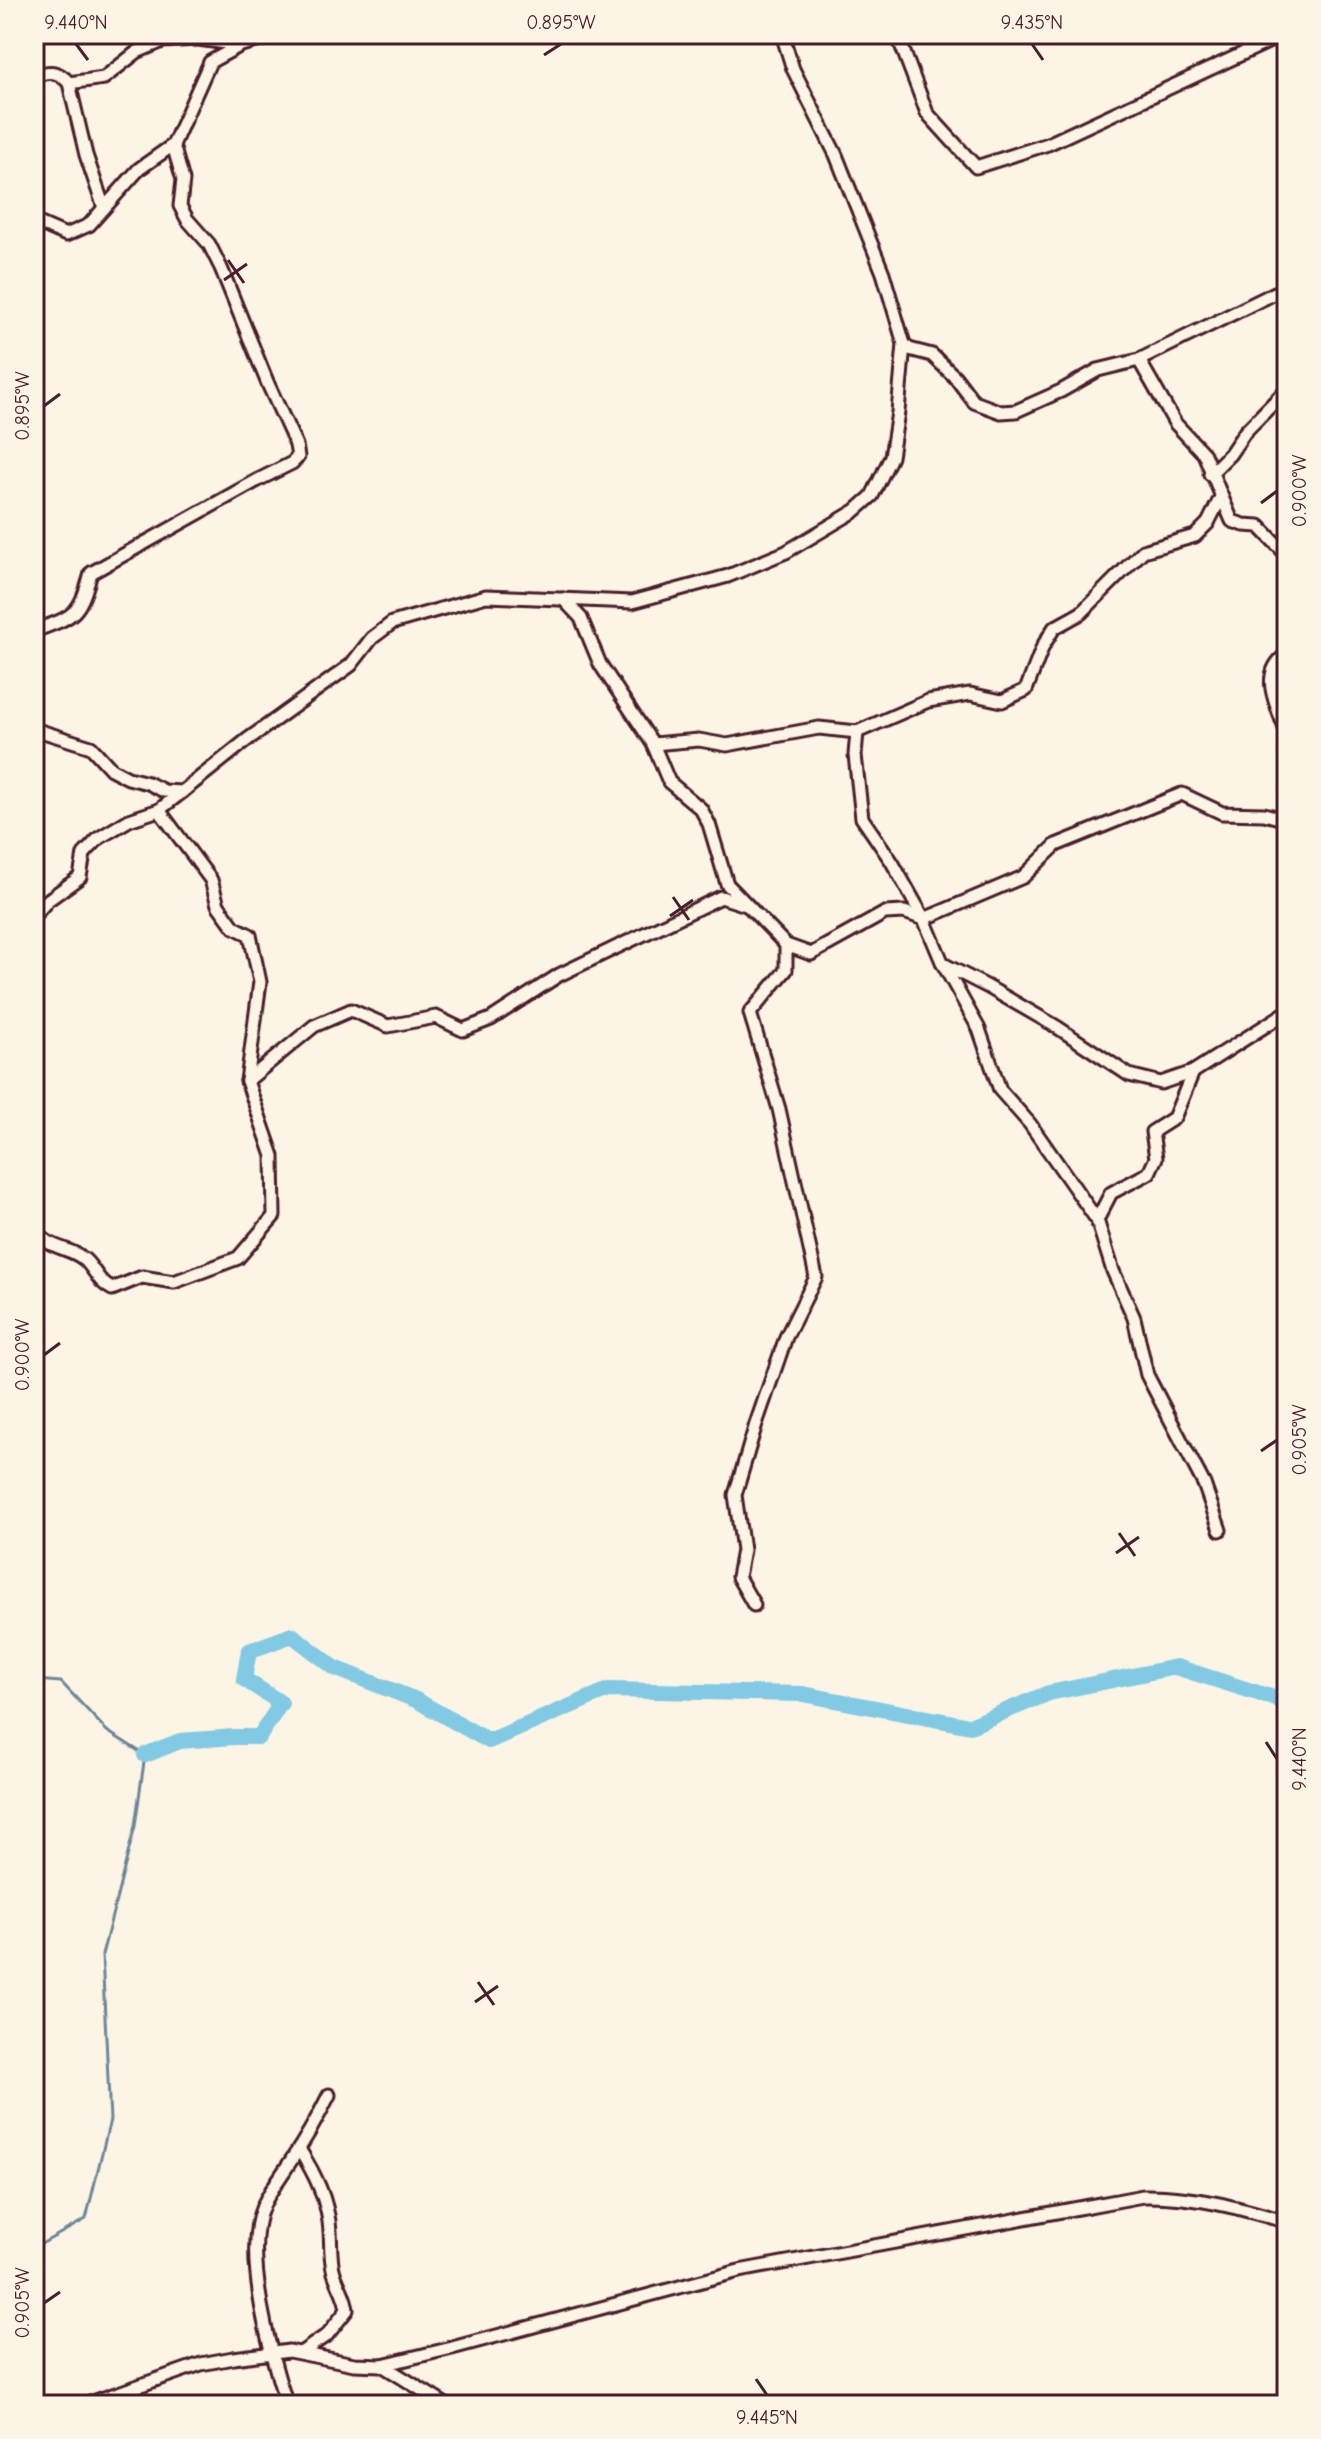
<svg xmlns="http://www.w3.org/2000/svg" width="1321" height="2439" viewBox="0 0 1321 2439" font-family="'Comic Neue',sans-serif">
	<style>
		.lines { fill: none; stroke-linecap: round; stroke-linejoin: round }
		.stream { stroke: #6c8699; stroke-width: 3 }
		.river { stroke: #82cae3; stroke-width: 16 }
		.street-casing { stroke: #4a1f2b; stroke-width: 17 }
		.street { stroke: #fcf5e5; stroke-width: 11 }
		.ticks { fill: none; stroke: #4a1f2b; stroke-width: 3 }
		.neatline { fill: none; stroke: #4a1f2b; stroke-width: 3 }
		.ticks-label { font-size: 20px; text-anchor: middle; fill: #4a1f2b }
	</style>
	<rect width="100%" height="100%" fill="#fcf5e5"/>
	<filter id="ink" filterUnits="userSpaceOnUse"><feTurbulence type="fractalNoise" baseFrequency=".0125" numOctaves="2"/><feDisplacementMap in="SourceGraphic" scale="16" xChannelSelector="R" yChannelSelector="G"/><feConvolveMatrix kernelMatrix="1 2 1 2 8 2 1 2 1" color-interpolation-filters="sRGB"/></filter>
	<g filter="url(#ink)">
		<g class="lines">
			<path class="stream" d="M34,1680L61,1682L107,1731L145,1755L135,1826L102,1955L110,2120L86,2219L34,2248"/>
			<path class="river" d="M145,1755L180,1741L234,1737H259L281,1703L244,1679L249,1651L292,1635L335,1668L416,1700L489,1741L608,1690L803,1694L970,1726L1049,1693L1176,1667L1280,1700L1287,1707"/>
			<defs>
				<g id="street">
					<path d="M897,34L927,113L976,167L1048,144L1270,41L1278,34"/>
					<path d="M34,76C49,71 58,70 69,83L86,155L104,208"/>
					<path d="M69,83L104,78L137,52L163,41L198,39L241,45L247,34"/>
					<path d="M34,221L66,235L89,225L139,169L173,145"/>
					<path d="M904,344L909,349L932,355L955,377L974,402L1001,412L1016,411L1061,391L1098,370L1139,360L1287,287"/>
					<path d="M1139,360L1175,423L1204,454L1232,521L1244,525L1259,526L1287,555"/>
					<path d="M1210,474L1230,454L1245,432L1287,389"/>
					<path d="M563,599L581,618L600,664L653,744L669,782L701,809L709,824L727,884L786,945L811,954L885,913L904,912L924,919L943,964L979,1029L1000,1090L1030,1124L1097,1220L1113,1271L1134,1318L1147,1375L1204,1484L1220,1530"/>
					<path d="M34,631C75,616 79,616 91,573L258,480L292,463L298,457L296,445L268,384L221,268L209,244L187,219L180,206L183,180L173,145L210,62L241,45L285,34"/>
					<path d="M1287,654C1257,675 1278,706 1287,734"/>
					<path d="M34,729L91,747L111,769L128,778L148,783L164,791L182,792L247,740L351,665L372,638L392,623L486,596L632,602L728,576L786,552L855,511L872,496L891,457L898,412L904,344L883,273L836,155L793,69L782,34"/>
					<path d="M857,732L855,755L862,818L892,862L924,919L1023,877L1056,845L1182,794L1222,813L1264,814L1287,820"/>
					<path d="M653,744L699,740L727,745L819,728L857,732L928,701L970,694L1002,701L1026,690L1043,646L1054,628L1081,613L1143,551L1195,536L1208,523L1221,497"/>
					<path d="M159,810L211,880L218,905L234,927L250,935L260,982L247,1081"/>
					<path d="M34,916L48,900L80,877L84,854L99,838L129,820L159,810L182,792"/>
					<path d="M943,964L988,987L1057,1027L1129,1075L1161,1083L1193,1072L1287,1012"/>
					<path d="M1097,1220L1111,1193L1149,1173L1156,1158L1152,1132L1174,1118L1193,1072"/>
					<path d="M34,1231C51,1250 71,1247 85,1260C96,1271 98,1282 112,1289L142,1277L174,1282L238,1258L274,1216L273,1156L247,1081L314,1026L351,1010L388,1026L436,1017L463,1030L491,1019L559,975L721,897L746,905"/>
					<path d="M754,1605L738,1577L743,1550L735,1495L756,1424L786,1337L816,1277L779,1109L750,1013L786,970V945"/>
					<path d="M299,2149C315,2174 328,2200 330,2231C331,2244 330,2256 333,2269C336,2283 346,2295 347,2310L327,2335L302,2352"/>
					<path d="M382,2365L446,2405"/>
					<path d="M84,2405L201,2364L233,2358L289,2351L354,2364L382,2365L452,2348L739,2271L1143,2196C1193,2195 1240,2208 1287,2222"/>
					<path d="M287,2405C271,2357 242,2253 263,2206C270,2190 282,2175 292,2159C306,2139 318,2117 329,2095"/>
				</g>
			</defs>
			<use href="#street" class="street-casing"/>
			<use href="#street" class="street"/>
		</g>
	</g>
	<path class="ticks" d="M76,44L88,60M1032,44L1043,60M544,55L561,44M228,260L244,283M224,280L247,264M44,406L60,394M1261,503L1277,491M673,897L689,920M670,916L693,900M44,1355L60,1343M1261,1451L1277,1440M1119,1533L1135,1556M1116,1553L1139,1537M1266,1742L1277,1759M478,1982L494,2005M475,2002L498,1986M44,2303L60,2292M756,2379L767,2395"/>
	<rect width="1321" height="2439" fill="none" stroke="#fcf5e5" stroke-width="88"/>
	<rect x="44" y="44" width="1233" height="2351" class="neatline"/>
	<g class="ticks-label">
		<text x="76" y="29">9.440°N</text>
		<text x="561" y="29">0.895°W</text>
		<text x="1032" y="29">9.435°N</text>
		<text transform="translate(22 406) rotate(-90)" y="7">0.895°W</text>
		<text transform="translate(1299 491) rotate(-90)" y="7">0.900°W</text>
		<text transform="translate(22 1355) rotate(-90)" y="7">0.900°W</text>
		<text transform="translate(1299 1440) rotate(-90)" y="7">0.905°W</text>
		<text transform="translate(1299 1759) rotate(-90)" y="7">9.440°N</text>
		<text transform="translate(22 2303) rotate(-90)" y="7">0.905°W</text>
		<text x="767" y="2424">9.445°N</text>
	</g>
</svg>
